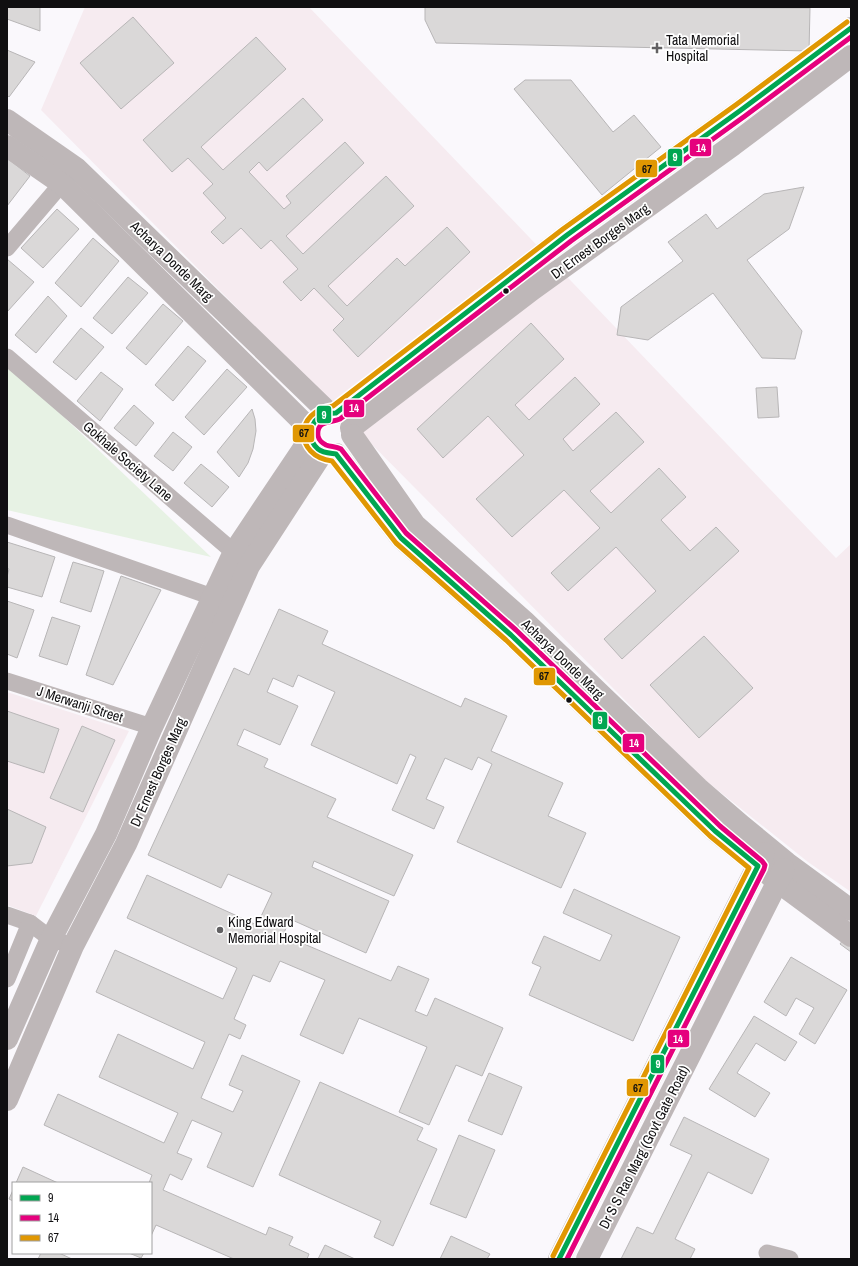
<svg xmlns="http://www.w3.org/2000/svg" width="858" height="1266" viewBox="0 0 858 1266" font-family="'Archivo Narrow',sans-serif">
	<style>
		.medical { fill: #f6ebf0 }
		.green { fill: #e7f2e4 }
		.building { fill: #dad8d8; stroke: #b8b6b7 }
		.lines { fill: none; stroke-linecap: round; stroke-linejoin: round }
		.street { stroke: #beb7b8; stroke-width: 17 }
		.secondary { stroke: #beb7b8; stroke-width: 22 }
		.bus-1-casing { stroke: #fff; stroke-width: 8 }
		.bus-2-casing { stroke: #fff; stroke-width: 8 }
		.bus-3-casing { stroke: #fff; stroke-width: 8 }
		.bus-1 { stroke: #00a651; stroke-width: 5 }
		.bus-2 { stroke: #e5007d; stroke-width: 5 }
		.bus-3 { stroke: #e09702; stroke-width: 5 }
		.poi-dot { fill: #626163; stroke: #fff; stroke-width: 1.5 }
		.bus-dot { fill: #100f11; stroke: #fff; stroke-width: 1.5 }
		.labels { text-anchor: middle; stroke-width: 3.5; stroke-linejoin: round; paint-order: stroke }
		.poi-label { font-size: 14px; fill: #100f11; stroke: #fff; text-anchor: start }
		.street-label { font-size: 14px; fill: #100f11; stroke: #fff }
		.line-badge { stroke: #fff; stroke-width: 1.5 }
		.badge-label { font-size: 11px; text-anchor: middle; font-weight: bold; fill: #fff }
		.pale-badge-label { font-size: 11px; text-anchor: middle; font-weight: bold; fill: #111 }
	</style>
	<rect width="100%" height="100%" fill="#faf8fc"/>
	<g class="medical">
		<path d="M85,7H309L836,558L851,544V892L808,862L700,776L41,110Z"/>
		<path d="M7,692L129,731L36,916L7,905Z"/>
	</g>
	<path class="green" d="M7,363L211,557L7,510Z"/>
	<g class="building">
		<path d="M7,7H40V31L7,19Z"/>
		<path d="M425,7L810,8L809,51L436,43L425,20Z"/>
		<path d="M133,17L174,63L121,109L80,63Z"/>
		<path d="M256,37L286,69L201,147L223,170L303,98L323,120L267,171L259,162L249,172L284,209L291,203L286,196L345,142L364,163L286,236L303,254L386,176L414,206L328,286L347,306L397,258L405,266L447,227L470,252L358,357L333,330L344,319L314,288L301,301L283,282L298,269L271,240L261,249L241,228L223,244L211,232L226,218L203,193L213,184L188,158L172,172L143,140Z"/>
		<path d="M7,50L35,62L9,97L7,95Z"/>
		<path d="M525,80H571L613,132L634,115L661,147L602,195L514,89Z"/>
		<path d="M7,158L30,176L7,206Z"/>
		<path d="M804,187L789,229L747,260L802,331L795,359L762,358L713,293L648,340L617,335L621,307L683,261L668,242L706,214L717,229L764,194Z"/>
		<path d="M57,209L79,229L43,268L21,248Z"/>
		<path d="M93,238L119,261L81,307L55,283Z"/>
		<path d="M7,259L34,282L7,312Z"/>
		<path d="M128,277L148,293L112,334L93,318Z"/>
		<path d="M48,296L67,316L36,353L15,335Z"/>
		<path d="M163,304L183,321L146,365L126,348Z"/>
		<path d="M531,323L564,359L515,405L529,420L575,377L600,404L563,439L573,451L616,412L644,442L590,491L611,513L659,468L686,497L661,520L690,551L716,527L739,551L622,659L604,639L656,591L616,547L568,591L551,573L600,528L564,490L512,537L476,499L524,455L488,416L443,458L417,429Z"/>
		<path d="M81,328L104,347L76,380L53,362Z"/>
		<path d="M188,346L206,361L173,401L155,385Z"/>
		<path d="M227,369L247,387L204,435L185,417Z"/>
		<path d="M101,372L123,389L100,421L77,401Z"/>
		<path d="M777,387L779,417L758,418L756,388Z"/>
		<path d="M134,405L154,423L136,446L114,428Z"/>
		<path d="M252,409L255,419L256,431L253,449L248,463L239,477L217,452Z"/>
		<path d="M173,432L192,447L173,471L154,456Z"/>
		<path d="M201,464L229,487L212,507L184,483Z"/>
		<path d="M7,542L55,557L42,597L7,587V577L9,569L7,568Z"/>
		<path d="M73,562L104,571L91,612L60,602Z"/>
		<path d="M121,576L161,590L113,685L86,675Z"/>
		<path d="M7,601L34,610L17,658L7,654Z"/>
		<path d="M279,609L328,631L322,644L461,707L465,698L507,716L491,751L563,783L548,816L586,833L561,888L457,842L492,764L478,757L472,770L445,758L426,799L444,807L434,829L392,810L416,757L410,754L397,784L311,745L335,692L298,675L293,687L273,678L267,692L298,706L280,745L244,729L237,745L268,759L264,767L336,799L327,817L413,855L394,896L314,861L312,867L389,901L366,953L290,919L283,935L391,981L398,966L429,979L415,1011L427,1016L435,998L503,1028L482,1076L456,1065L429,1125L399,1112L427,1047L359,1018L343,1054L300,1035L325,980L280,961L270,982L253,975L234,1019L246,1025L240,1039L229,1034L201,1098L233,1112L243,1091L229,1085L242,1055L300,1081L253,1187L207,1167L222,1133L192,1120L177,1153L192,1159L182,1180L170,1174L163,1190L266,1235L269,1227L293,1237L289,1245L309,1254L307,1259H234L156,1225L151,1236V1183H149L152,1175L44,1125L58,1094L164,1143L178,1113L99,1077L118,1034L193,1069L205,1042L96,992L115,950L223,999L237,968L127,918L147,875L257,925L272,893L228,874L221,888L148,855L234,668L249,675Z"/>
		<path d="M52,617L80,626L67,665L39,656Z"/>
		<path d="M704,636L753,688L699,738L650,685Z"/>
		<path d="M7,711L59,729L44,773L7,761Z"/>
		<path d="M82,726L115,740L83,812L50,798Z"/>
		<path d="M7,809L46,827L32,863L7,866Z"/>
		<path d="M574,889L680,937L633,1041L529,995L541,967L532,963L544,936L600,961L612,935L563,913Z"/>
		<path d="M851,929V952L840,944Z"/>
		<path d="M791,957L847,990L815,1044L799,1034L814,1008L796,998L786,1016L764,1002Z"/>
		<path d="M754,1016L797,1042L785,1061L756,1043L737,1073L770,1093L755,1117L709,1089Z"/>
		<path d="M489,1073L522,1087L502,1135L468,1121Z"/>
		<path d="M320,1082L423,1128L417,1140L437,1149L393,1246L374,1237L381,1221L279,1175Z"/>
		<path d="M684,1117L769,1159L752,1194L708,1172L675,1239L695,1249L690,1259H621L637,1227L653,1234L692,1155L670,1145Z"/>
		<path d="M459,1135L495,1150L466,1218L430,1204Z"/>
		<path d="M23,1167L58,1183H16Z"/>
		<path d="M13,1190V1201L9,1199Z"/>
		<path d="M451,1236L490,1254L487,1259H440Z"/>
		<path d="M325,1245L355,1259H318Z"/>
		<path d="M41,1253H59L72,1259H38Z"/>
		<path d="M129,1253H144L141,1258Z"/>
	</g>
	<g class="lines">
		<g class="street">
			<path d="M7,248L69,175"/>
			<path d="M7,357L243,560"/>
			<path d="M7,525L224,601"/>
			<path d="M7,681L152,727"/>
			<path d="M7,915L30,923L51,939L73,946"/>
			<path d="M7,979L30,923"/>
			<path d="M767,1253L790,1259"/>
		</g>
		<g class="secondary">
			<path d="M7,120L76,168L329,413"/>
			<path d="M7,146L62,184L311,430"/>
			<path d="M336,413L567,235L741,110L851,28"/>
			<path d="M351,428L533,289L733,145L851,56"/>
			<path d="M352,435L415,525L524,621L698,788L742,826L787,863L851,910"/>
			<path d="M336,454L401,538L511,635L715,831L778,882L851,936"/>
			<path d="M7,1039L51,939L106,834L152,727L234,552L311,437"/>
			<path d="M7,1100L73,946L126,844L249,566L323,452"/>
			<path d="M559,1259L764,853"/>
			<path d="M587,1259L784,869"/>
		</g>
		<defs>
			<path id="bus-1" d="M559,1259L758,866L715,831L511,635L401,538L336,454C329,453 323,453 318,449C306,439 310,421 323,415C327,413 332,413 336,413L567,235L741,110L851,28"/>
			<path id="bus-2" d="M567,1259L764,869L765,865L762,861L720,826L516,630L406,533L341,449C336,446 331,447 326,445C322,443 319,440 318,436C316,420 331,423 340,419L571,241L745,116L851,37"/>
			<path id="bus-3" d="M553,1256L749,868L710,836L506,640L396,543L332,461C294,456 294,411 333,406L563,229L737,104L847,22"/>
		</defs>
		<use href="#bus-1" class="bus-1-casing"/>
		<use href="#bus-2" class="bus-2-casing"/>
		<use href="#bus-3" class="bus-3-casing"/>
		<use href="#bus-1" class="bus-1"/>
		<use href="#bus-2" class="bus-2"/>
		<use href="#bus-3" class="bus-3"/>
	</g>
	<g class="poi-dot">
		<path d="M655 42h4v4h4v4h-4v4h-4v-4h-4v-4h4z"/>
		<circle cx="220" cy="930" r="4"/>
	</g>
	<g class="bus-dot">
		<circle cx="506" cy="291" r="3.5"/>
		<circle cx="569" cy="700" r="3.5"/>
	</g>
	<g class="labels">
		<g class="poi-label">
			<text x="666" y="45">Tata Memorial<tspan x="666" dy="16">Hospital</tspan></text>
			<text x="228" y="927">King Edward<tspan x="228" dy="16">Memorial Hospital</tspan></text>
		</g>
		<g class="street-label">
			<text transform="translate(600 241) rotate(-36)" y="5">Dr Ernest Borges Marg</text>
			<text transform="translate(172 261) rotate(44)" y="5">Acharya Donde Marg</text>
			<text transform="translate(128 461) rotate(41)" y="5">Gokhale Society Lane</text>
			<text transform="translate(563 659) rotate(44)" y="5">Acharya Donde Marg</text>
			<text transform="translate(80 704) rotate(18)" y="5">J Merwanji Street</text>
			<text transform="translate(158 772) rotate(-66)" y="5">Dr Ernest Borges Marg</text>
			<text transform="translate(644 1147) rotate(-63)" y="5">Dr S S Rao Marg (Govt Gate Road)</text>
		</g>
	</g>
	<g class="line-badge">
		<rect x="689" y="138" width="23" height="19" rx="4" fill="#e5007d"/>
		<rect x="667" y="148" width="16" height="19" rx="4" fill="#00a651"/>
		<rect x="635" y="159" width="23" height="19" rx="4" fill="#e09702"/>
		<rect x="343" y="399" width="22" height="19" rx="4" fill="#e5007d"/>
		<rect x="316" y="405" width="16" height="19" rx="4" fill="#00a651"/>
		<rect x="292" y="424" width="23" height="19" rx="4" fill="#e09702"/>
		<rect x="533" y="667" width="23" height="19" rx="4" fill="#e09702"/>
		<rect x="592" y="711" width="16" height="19" rx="4" fill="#00a651"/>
		<rect x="622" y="733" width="23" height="20" rx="4" fill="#e5007d"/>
		<rect x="667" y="1029" width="23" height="19" rx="4" fill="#e5007d"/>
		<rect x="650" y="1054" width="15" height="20" rx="4" fill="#00a651"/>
		<rect x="626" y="1078" width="23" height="19" rx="4" fill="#e09702"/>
	</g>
	<g class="badge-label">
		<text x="701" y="152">14</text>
		<text x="675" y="161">9</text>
		<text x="354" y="412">14</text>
		<text x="324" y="419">9</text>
		<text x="600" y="724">9</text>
		<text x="634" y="747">14</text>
		<text x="678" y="1043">14</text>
		<text x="658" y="1068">9</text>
	</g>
	<g class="pale-badge-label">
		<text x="647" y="173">67</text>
		<text x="304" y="437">67</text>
		<text x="544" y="680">67</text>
		<text x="638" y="1092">67</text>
	</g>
	<rect width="858" height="1266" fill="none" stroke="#100f11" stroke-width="16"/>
	<rect x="12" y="1182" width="140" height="72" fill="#ffffff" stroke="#9f9fa0"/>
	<rect x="20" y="1195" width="20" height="6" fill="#00a651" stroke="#9f9fa0"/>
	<text x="48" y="1202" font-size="12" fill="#100f11">9</text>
	<rect x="20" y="1215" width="20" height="6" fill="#e5007d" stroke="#9f9fa0"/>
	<text x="48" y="1222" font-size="12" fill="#100f11">14</text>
	<rect x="20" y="1235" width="20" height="6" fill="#e09702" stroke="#9f9fa0"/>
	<text x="48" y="1242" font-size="12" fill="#100f11">67</text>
</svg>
